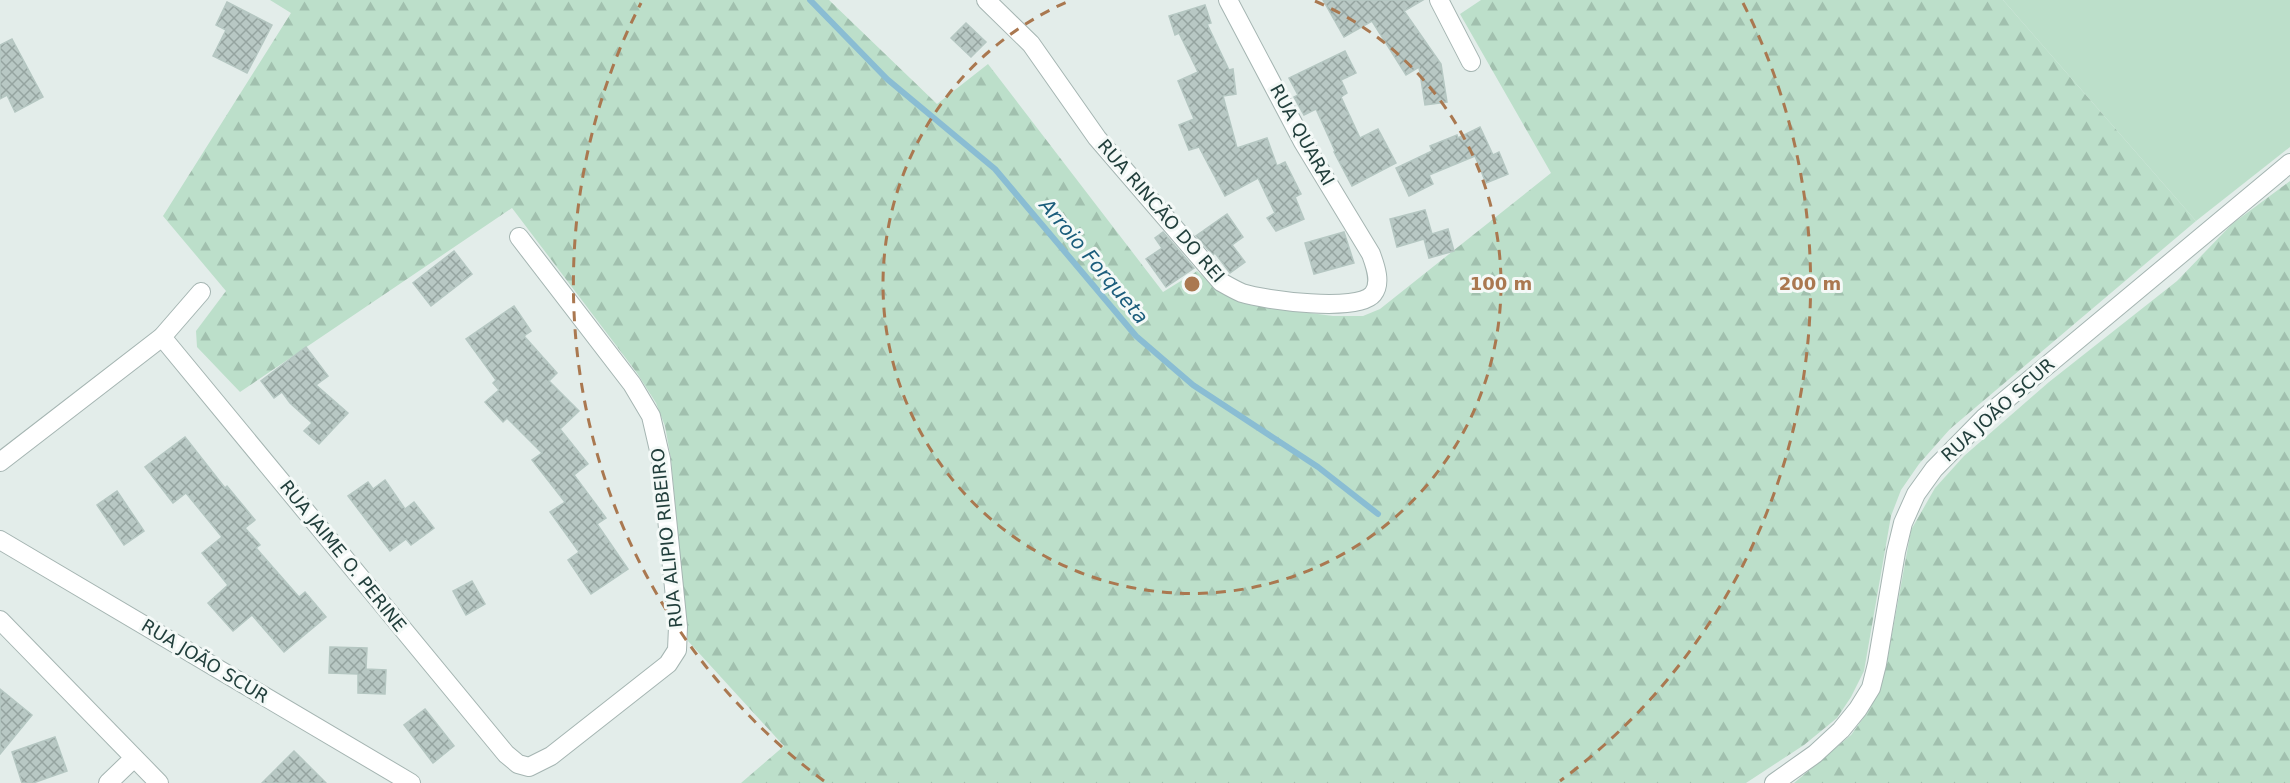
<svg xmlns="http://www.w3.org/2000/svg" width="2290" height="783" viewBox="0 0 2290 783" font-family="'DejaVu Sans',sans-serif">
	<style>
		.green { fill: #bcdfca }
		.forest { fill: url(#forest-firs) }
		.lines { fill: none; stroke-linecap: round; stroke-linejoin: round }
		.stream { stroke: #8abdd3; stroke-width: 6 }
		.building { fill: url(#building-cross-hatch); stroke: #b5c7c2; stroke-width: 1.5 }
		.minor-casing { stroke: #a5b5b2; stroke-width: 20 }
		.minor { stroke: #fff; stroke-width: 18 }
		.ring { fill: none; stroke: #aa7850; stroke-width: 3; stroke-dasharray: 10 8 }
		.labels { text-anchor: middle; stroke-width: 6; stroke-linejoin: round; paint-order: stroke }
		.street-label { font-size: 18px; fill: #223f3c; stroke: #f4f9f7 }
		.water-label { font-size: 20px; font-style: italic; fill: #1b5d7c; stroke: #f4f9f7 }
		.centre { fill: #aa7850; stroke: #f4f9f7; stroke-width: 3 }
		.ring-label { font-size: 18px; text-anchor: middle; font-weight: bold; fill: #aa7850; stroke: #f4f9f7; stroke-width: 6; stroke-linejoin: round; paint-order: stroke }
	</style>
	<defs>
		<pattern id="forest-firs" width="22" height="20" patternUnits="userSpaceOnUse" patternTransform="scale(1.5)"><rect width="22" height="20" fill="#bcdfca"/><path d="M5 1l3.5 6h-7zM16 11l3.5 6h-7z" fill="#a1c0ae"/></pattern>
		<pattern id="building-cross-hatch" width="8" height="8" patternUnits="userSpaceOnUse" patternTransform="scale(1.5)"><rect width="8" height="8" fill="#b8c8c4"/><path d="M0 0l8 8M0 8l8-8" fill="none" stroke="#95a4a0"/></pattern>
	</defs>
	<rect width="100%" height="100%" fill="#e3edea"/>
	<path class="green" d="M2003,0H2290V147L2196,221Z"/>
	<g class="forest">
		<path d="M270,0H829L937,104L988,64L1163,292L1197,271L1218,291L1250,305L1333,316H1363L1380,309L1551,173L1460,14L1481,0H2003L2196,221L1950,429L1919,464L1901,490L1891,516L1864,671L1851,697L1837,718L1804,745L1746,783H741L784,746L688,641L671,459L665,426L656,403L637,373L512,208L240,392L197,347L196,331L226,291L163,216L291,13Z"/>
		<path d="M2290,181V783H1794L1851,735L1867,713L1878,692L1886,667L1911,530L1935,488L1964,456L2049,382L2177,281L2232,224Z"/>
	</g>
	<g class="lines">
		<path class="stream" d="M810,0L887,79L995,169L1136,336L1193,385L1318,467L1378,514"/>
	</g>
	<g class="building">
		<path d="M1323,0H1423L1404,11L1441,64L1447,102L1425,105L1419,67L1406,75L1372,21L1344,37Z"/>
		<path d="M227,2L272,25L247,73L213,56L226,30L216,25Z"/>
		<path d="M1205,5L1211,23L1207,24L1229,70L1233,69L1236,94L1223,96L1237,148L1267,138L1277,166L1285,162L1301,194L1295,197L1304,219L1276,231L1267,218L1275,213L1258,178L1225,196L1199,147L1189,150L1179,125L1194,119L1178,81L1198,72L1179,33L1175,35L1169,16Z"/>
		<path d="M966,23L986,42L971,57L951,38Z"/>
		<path d="M12,39L43,97L15,112L7,95L0,99V45Z"/>
		<path d="M1345,51L1356,73L1341,80L1347,93L1341,97L1360,138L1378,129L1396,163L1352,186L1334,152L1335,151L1316,109L1304,115L1294,97L1298,95L1289,78Z"/>
		<path d="M1480,127L1493,155L1499,152L1508,174L1486,183L1475,156L1429,175L1433,184L1409,196L1396,168L1432,151L1430,146L1457,135L1458,138Z"/>
		<path d="M1425,210L1432,234L1448,229L1454,251L1429,258L1424,239L1397,247L1390,219Z"/>
		<path d="M1227,214L1243,237L1232,245L1245,262L1230,273L1215,253L1213,255L1196,236Z"/>
		<path d="M1163,232L1194,268L1166,287L1146,259L1162,248L1155,238Z"/>
		<path d="M1344,232L1354,263L1314,274L1305,243Z"/>
		<path d="M454,251L472,274L431,306L413,283Z"/>
		<path d="M514,306L531,331L524,336L557,373L549,381L579,411L560,429L588,464L574,475L606,518L597,524L628,569L591,594L568,560L579,552L550,512L565,502L532,460L542,453L507,418L503,422L485,402L499,390L493,383L496,380L466,339Z"/>
		<path d="M306,347L328,376L316,385L348,413L319,444L304,431L312,423L290,403L282,392L274,398L261,381Z"/>
		<path d="M185,437L225,488L227,486L255,520L245,528L260,545L256,548L299,597L305,592L326,617L284,652L252,615L233,631L208,603L228,585L202,553L222,537L186,493L173,503L145,467Z"/>
		<path d="M385,480L405,509L414,502L434,528L411,545L406,539L390,551L348,496L368,482L373,489Z"/>
		<path d="M117,491L144,531L124,545L97,505Z"/>
		<path d="M472,581L485,604L466,615L453,591Z"/>
		<path d="M330,647L367,648L366,669L386,670L385,694L358,693V674L329,673Z"/>
		<path d="M0,689L32,715L0,754Z"/>
		<path d="M425,709L454,746L433,763L404,725Z"/>
		<path d="M55,737L67,771L33,783H22L12,752Z"/>
		<path d="M294,751L326,783H262Z"/>
	</g>
	<g class="lines">
		<defs>
			<g id="minor">
				<path d="M986,0L1031,44L1097,138L1221,282C1228,286 1235,290 1242,293C1264,300 1358,313 1373,294C1382,283 1375,265 1371,254L1303,142L1228,0"/>
				<path d="M1439,0L1471,62"/>
				<path d="M162,337L506,754L518,764L529,767L551,756L668,664L677,650L678,627L661,459L651,416L632,384L519,237"/>
				<path d="M0,462L162,337L201,292"/>
				<path d="M0,540L411,783"/>
				<path d="M0,620L159,783"/>
				<path d="M108,783L134,758"/>
				<path d="M1774,783L1815,754L1841,730L1858,709L1871,688L1877,664L1896,552L1903,523L1916,494L1934,469L1984,418L2290,163"/>
			</g>
		</defs>
		<use href="#minor" class="minor-casing"/>
		<use href="#minor" class="minor"/>
	</g>
	<g class="ring">
		<path d="M1315 1A309 309 0 1 1 1069 1"/>
		<path d="M824 781A618 618 0 0 1 641 3M1743 3A618 618 0 0 1 1560 781"/>
	</g>
	<g class="labels">
		<g class="street-label">
			<text transform="translate(1302 135) rotate(61)" y="6">RUA QUARAI</text>
			<text transform="translate(1161 211) rotate(49)" y="6">RUA RINCÃO DO REI</text>
			<text transform="translate(1998 410) rotate(-42)" y="6">RUA JOÃO SCUR</text>
			<text transform="translate(667 538) rotate(-96)" y="6">RUA ALIPIO RIBEIRO</text>
			<text transform="translate(343 556) rotate(51)" y="6">RUA JAIME O. PERINE</text>
			<text transform="translate(205 661) rotate(31)" y="6">RUA JOÃO SCUR</text>
		</g>
		<g class="water-label">
			<text transform="translate(1094 261) rotate(50)" y="7">Arroio Forqueta</text>
		</g>
	</g>
	<circle cx="1192" cy="284" r="9" class="centre"/>
	<g class="ring-label">
		<text x="1501" y="290">100 m</text>
		<text x="1810" y="290">200 m</text>
	</g>
</svg>
